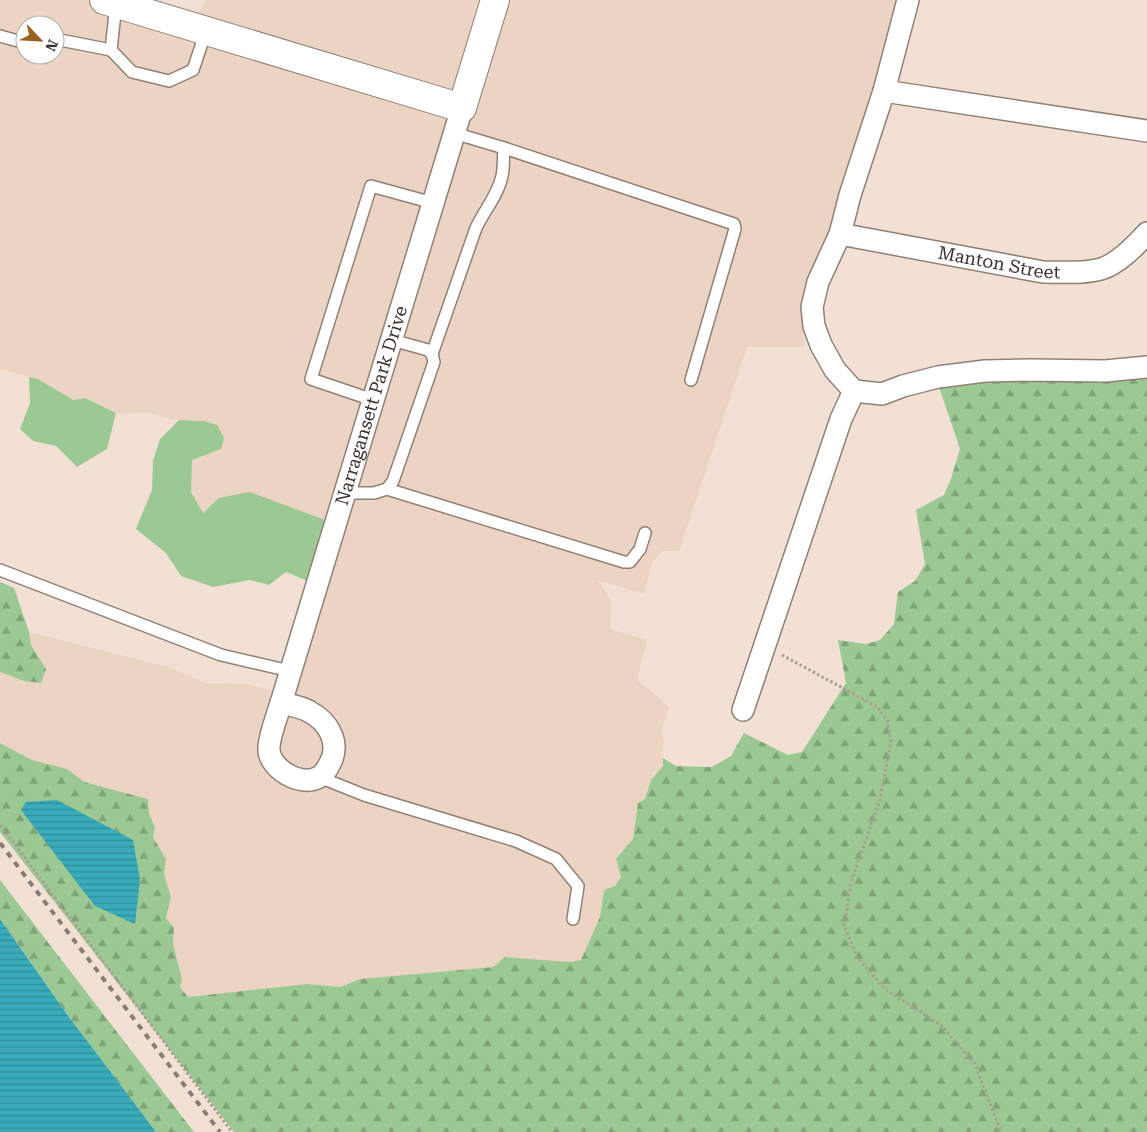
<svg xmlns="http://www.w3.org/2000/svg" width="1147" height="1132" viewBox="0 0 1147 1132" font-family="'Roboto Serif',serif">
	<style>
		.built { fill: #ecd4c4; fill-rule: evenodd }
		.grass { fill: #9cc893 }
		.forest { fill: url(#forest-firs) }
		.water { fill: url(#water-rules) }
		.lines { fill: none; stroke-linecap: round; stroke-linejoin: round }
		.service-casing { stroke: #908076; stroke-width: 14 }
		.minor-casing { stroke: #908076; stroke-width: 24 }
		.tertiary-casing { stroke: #908076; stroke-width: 30 }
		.path { stroke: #aa9d94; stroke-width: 3; stroke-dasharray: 2.5 2.5; stroke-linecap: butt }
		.service { stroke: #fff; stroke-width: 11 }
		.minor { stroke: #fff; stroke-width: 21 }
		.tertiary { stroke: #fff; stroke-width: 28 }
		.rail { stroke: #887d75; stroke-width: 4; stroke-dasharray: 6 6; stroke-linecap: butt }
		.labels { text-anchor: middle; stroke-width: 5; stroke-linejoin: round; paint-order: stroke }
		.street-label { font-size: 18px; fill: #38312d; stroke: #fff }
	</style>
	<defs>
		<pattern id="forest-firs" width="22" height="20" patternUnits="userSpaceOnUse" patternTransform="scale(1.25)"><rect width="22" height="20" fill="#9cc893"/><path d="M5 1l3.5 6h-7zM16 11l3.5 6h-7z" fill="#80a378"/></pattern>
		<pattern id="water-rules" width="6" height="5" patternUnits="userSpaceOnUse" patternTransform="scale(1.25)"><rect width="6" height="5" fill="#39abba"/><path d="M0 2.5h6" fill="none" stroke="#318c98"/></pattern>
	</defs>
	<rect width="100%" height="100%" fill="#f2e0d4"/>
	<path class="built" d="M0,0H87L152,20L163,5L199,12L206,0H907L829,227L831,240L803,319L804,347H747L679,551H662L652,562L644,594L597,580L611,600L610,629L647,640L637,680L663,701L669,708L661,730L664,743L661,757L663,758V766L651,780L645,799L638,803L633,839L616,859L621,877L615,886L604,890L600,917L581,960L569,962L505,957L493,967L360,979L340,987L307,984L188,997L180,987L182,979L173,944L174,928L166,918L171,897L164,874L166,859L153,837L155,827L149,814L148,799L84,782L67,770L32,760L0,743V672L46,669L31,645L29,632L168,667L206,683L246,684L278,692L327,526L220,498L203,513L191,492L192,460L204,421L169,419L148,412L118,414L85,398L73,400L38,379L0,369ZM25,25H55V55H25Z"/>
	<g class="grass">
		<path d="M29,377L38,379L73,400L85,398L116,413L107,449L77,467L56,446L33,441L20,429L30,403Z"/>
		<path d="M179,420L204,421L217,425L224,438L221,449L192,460L191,492L203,513L219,498L250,492L325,520L327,526L310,582L286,572L269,585L250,580L213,587L181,576L166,553L136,529L152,490L153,461L160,439Z"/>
	</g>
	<g class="forest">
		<path d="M1147,370V1132H234L0,832V743L32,760L67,769L84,782L148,799L149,814L155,827L153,837L166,859L164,874L171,897L166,918L174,928L173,944L182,979L180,987L188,997L307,984L340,987L360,979L493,967L505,957L569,962L581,960L600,917L604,890L615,886L621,877L616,859L633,839L638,803L645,799L651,780L663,766V758L676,766L712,767L731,756L744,733L788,755L802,752L846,683L838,640L866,644L880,640L894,624L898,592L915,581L925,564L916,510L944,495L951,479L960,449L938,384Z"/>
		<path d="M0,582L14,588L29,632L31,645L46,669L41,683L24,681L0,672Z"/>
		<path d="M0,880L194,1132H156L146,1120L69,1017L0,919Z"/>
	</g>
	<g class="water">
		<path d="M57,800L133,840L140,879L135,924L95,906L21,810L26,802Z"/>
		<path d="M0,919L69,1017L156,1132H0Z"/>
	</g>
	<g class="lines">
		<defs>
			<g id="service">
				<path d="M116,4L111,50L132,72L169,81L193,70L206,31"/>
				<path d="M0,36L18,41H25"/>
				<path d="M55,39L111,50"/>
				<path d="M454,133L504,148L734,224L735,229L691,380"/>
				<path d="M432,354L476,228C484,211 498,195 502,176C504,167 503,157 504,148"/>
				<path d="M373,400L311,379L371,186L433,203"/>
				<path d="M387,489L624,562H630L640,549L645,533"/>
				<path d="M345,493H374L387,489L393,481L434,362L432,354L428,350L392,340"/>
				<path d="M0,570L221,655L290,671"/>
				<path d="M319,777L364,795L516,841L556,859L578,886L573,919"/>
			</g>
			<g id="minor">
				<path d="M908,0L884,91L850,195L840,234L818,282L812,307L814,326L821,345L835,370L854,391L882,394L903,386L938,377L985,371L1032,370L1105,371L1147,367"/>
				<path d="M884,91L1147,131"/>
				<path id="s1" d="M840,234L1043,272C1062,272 1083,274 1101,269C1118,264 1136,245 1147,233"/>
				<path id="s2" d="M281,703L462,108"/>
				<path d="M281,703C290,705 302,707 310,712C327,721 339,740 332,759C329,765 326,773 319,777C301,788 267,768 269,747C270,733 277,717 281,703Z"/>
				<path d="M743,710L841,419L854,391"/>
			</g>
			<path id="tertiary" d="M104,0L462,108L495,0"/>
		</defs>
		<use href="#service" class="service-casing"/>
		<use href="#minor" class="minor-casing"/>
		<use href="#tertiary" class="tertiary-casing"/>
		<g class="path">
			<path d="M782,655L876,706L887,719L891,741L880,800L851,882L844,926L858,958L885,989L942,1026L975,1064L1001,1132"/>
			<path d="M0,825L232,1132"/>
		</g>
		<use href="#service" class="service"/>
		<use href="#minor" class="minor"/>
		<use href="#tertiary" class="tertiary"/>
		<path class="rail" d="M0,843L220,1132"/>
	</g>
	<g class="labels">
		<g class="street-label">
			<text dy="6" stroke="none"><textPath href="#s1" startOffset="162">Manton Street</textPath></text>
			<text dy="6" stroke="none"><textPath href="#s2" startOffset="311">Narragansett Park Drive</textPath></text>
		</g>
	</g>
	<g transform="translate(40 40) rotate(115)"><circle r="24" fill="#ffffff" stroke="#afadab"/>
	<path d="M0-4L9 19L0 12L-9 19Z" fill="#99611d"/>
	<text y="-8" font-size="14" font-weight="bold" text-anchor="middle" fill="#38312d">N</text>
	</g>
</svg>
